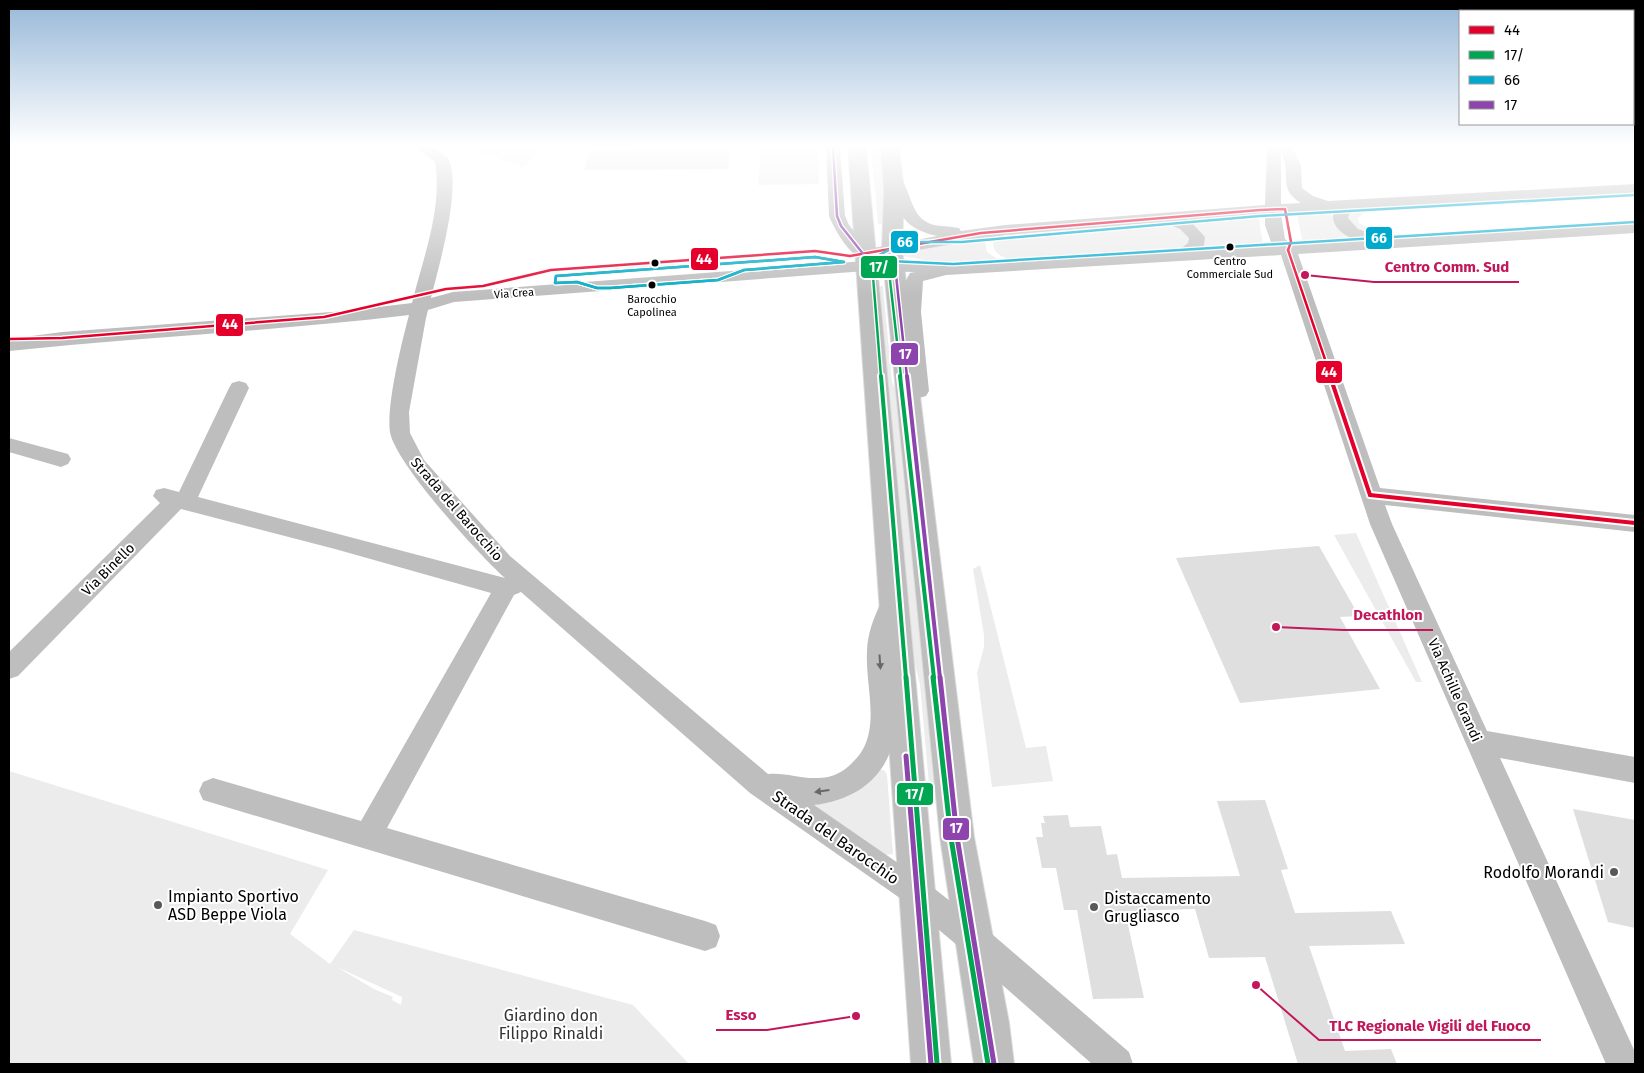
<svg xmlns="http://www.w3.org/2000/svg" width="1644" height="1073" viewBox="0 0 1644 1073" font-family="'Fira Sans',sans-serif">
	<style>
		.green { fill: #ececec; fill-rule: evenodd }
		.building { fill: #dfdfdf }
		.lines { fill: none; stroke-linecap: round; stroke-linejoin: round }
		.major-casing { stroke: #dbdbdb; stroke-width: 2 }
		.minor { fill: #bebebe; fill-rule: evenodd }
		.major { fill: #bebebe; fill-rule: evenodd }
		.bus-1-far1-casing { stroke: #fff; stroke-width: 5 }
		.bus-1-casing { stroke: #fff; stroke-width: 8 }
		.bus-2-far2-casing { stroke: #fff; stroke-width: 5 }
		.bus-2-far1-casing { stroke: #fff; stroke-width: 8 }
		.bus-2-casing { stroke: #fff; stroke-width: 9 }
		.bus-3-casing { stroke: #fff; stroke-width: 5 }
		.bus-4-far2-casing { stroke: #fff; stroke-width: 5 }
		.bus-4-far1-casing { stroke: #fff; stroke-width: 8 }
		.bus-4-casing { stroke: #fff; stroke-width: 9 }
		.bus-1-far1 { stroke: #e4002b; stroke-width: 2.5 }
		.bus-1 { stroke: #e4002b; stroke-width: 4 }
		.bus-2-far2 { stroke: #00a651; stroke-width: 2.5 }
		.bus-2-far1 { stroke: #00a651; stroke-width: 4 }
		.bus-2 { stroke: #00a651; stroke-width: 5 }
		.bus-3 { stroke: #00a9ce; stroke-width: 2.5 }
		.bus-4-far2 { stroke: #8e44ad; stroke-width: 2.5 }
		.bus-4-far1 { stroke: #8e44ad; stroke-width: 4 }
		.bus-4 { stroke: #8e44ad; stroke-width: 5 }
		.oneway { fill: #686868 }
		.bus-dot { fill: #000; stroke: #fff; stroke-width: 2 }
		.poi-dot { fill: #595959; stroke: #fff; stroke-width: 2 }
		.labels { text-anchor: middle; stroke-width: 4; stroke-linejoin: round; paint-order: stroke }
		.far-bus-label { font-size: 11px; fill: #000; stroke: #fff }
		.far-street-label { font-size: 11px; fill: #000; stroke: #fff }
		.street-label { font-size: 14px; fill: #000; stroke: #fff }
		.near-street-label { font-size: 16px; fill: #000; stroke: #fff }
		.near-poi-label { font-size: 16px; fill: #000; stroke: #fff; text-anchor: start }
		.near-park-label { font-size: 16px; fill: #333; stroke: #fff }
		.leader { fill: none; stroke: #c2185b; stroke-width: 2 }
		.callout-dot { fill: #c2185b; stroke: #fff; stroke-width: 2 }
		.callout-label { font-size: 15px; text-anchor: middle; font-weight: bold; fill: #c2185b; stroke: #fff; stroke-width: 4; stroke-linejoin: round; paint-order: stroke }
		.line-badge { stroke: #fff; stroke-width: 2 }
		.badge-label { font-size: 14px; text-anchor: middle; font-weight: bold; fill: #fff }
	</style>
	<rect width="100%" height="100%" fill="#fff"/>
	<g class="green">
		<path d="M465,147H546L523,167Z"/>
		<path d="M761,147H818L819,184L758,185Z"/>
		<path d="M871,147H880L884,181L882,224H878Z"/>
		<path d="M1519,200L1535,204L1525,205L1522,203L1366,211L1358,218L1359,223L1376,232L1380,238L1363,234L1348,224L1347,213L1354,207Z"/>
		<path d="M1327,209L1344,230L1364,239L1303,243L1296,211Z"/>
		<path d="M1258,213L1263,245L1199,250L1180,219Z"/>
		<path d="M1159,221L1175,224L1192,241L1183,249L1176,252L1018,260C1006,259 994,256 993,243L1000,235Z"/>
		<path d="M987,237L985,241L987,252L1002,262L946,264L903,256L930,245Z"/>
		<path d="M695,263V266L614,272V268Z"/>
		<path d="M877,286H883L892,382L902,403L942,795H930L920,685L910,644Z"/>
		<path d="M1356,533L1422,682H1416L1334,535Z"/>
		<path d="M980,565L1026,748L1046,746L1053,781L992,787L977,673L984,647V635L973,569Z"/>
		<path d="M875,770H884L887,775L893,854L883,855L813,807L816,800Z"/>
		<path d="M9,771L328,870L290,934L330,964L354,930L633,1005L689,1064H9ZM337,967L402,997L401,1005L392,1000L393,997L374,989Z"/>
	</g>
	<g class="building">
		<path d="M701,149H730L728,169L584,170L590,150Z"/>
		<path d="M1319,546L1359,616L1340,617L1380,689L1240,703L1176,558Z"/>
		<path d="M1265,800L1288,869L1281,870L1295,913L1391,911L1405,944L1309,946L1345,1051L1391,1049L1397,1064H1298L1265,957L1209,958L1195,909L1125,911L1144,998L1093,999L1077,910H1064L1056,868H1042L1036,837H1043L1041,823H1045L1043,816L1068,815L1070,827L1101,826L1107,855L1117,854L1122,878L1240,876L1217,801Z"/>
		<path d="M1573,809L1635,820V928L1608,922Z"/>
	</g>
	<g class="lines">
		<defs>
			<g id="major">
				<path d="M848,147H866L951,1064H911Z"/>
				<path d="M881,147H899L904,191L902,249L974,837L1009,1023L1014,1064H974L940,837L882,249L884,191Z"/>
			</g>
		</defs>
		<use href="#major" class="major-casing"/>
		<g class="minor">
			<path d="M416,147H433L447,157C464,181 438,269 431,298L453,292L865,261C850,256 835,231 829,216L826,147H840L845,216L849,225L868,249L937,236C901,228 898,211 886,179L894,174C909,178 909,212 925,221C935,228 947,225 959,228L961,231L1005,225L1265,205L1267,147H1292L1301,165L1302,188L1313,196L1328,201L1635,184V194L1359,209L1349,214L1348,218L1358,229L1385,238L1635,223V233L1298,254L1380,488L1635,515V532L1385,505L1392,524L1487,731L1635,757V783L1500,758L1635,1052V1064H1606L1370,524L1281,255L946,275L923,281L921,312L929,391L926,396L919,398L912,396L909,391C907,362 893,298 910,273L915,272L866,271L454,302L428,310L426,318L409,412L410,433L424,460L510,556L768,774C788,772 804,781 828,777C837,775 845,770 851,764C884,735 865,690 867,652C867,635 874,616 882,601L890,598L898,601L902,608C898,622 892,637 891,653C891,674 898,696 897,717C895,769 864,799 814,805L927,883L986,929L1129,1052L1133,1064H1092L964,951L907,903L750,793L521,592L514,595L387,828L705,921L716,925L720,936L716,947L705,951L203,800L199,791L203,782L213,778L361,821L491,593L335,549L181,509L18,676L9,679V652L160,503L153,496L156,490L164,488L179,492L229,388L232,383L239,381L246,383L249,388L198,497L505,578C479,555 395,463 390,432C386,406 402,341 409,315C276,331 142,337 9,351V339L62,332L345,311L412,303C423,258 443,208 435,162ZM1281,153C1293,173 1276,188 1301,203L1281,204ZM1334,211C1329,226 1344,236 1357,240L1291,244L1285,239L1281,214ZM1265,215V225L1272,245L1200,250L1204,245L1205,237L1192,223L1187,221ZM1163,222L1180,229L1189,238L1188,243L1178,251L953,265L888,261L884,256L1005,235Z"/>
			<path d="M9,438L68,454L71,459L68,464L61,467L9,452Z"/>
		</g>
		<use href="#major" class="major"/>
		<defs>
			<g id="bus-1-far1">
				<path d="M1288,250L1331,377"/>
				<path d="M9,339L62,338L324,317L446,289L483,286L551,270L815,251L850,256L981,233L1260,210L1285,209L1291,242L1288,250"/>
			</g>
			<g id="bus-1">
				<path d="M1330,376L1370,495"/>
				<path d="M1370,495L1635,523"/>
			</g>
			<g id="bus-2-far2">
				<path d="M815,257L844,262L744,270L718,280L610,288H597L577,282L555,283L556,276Z"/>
				<path d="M881,377L872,264L889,271L901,377"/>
			</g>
			<g id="bus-2-far1">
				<path d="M881,376L906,678"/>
				<path d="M900,376L934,678"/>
			</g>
			<g id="bus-2">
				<path d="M906,677L937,1063"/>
				<path d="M933,677L951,838L988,1064"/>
			</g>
			<g id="bus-3">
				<path d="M1635,195L1260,216L962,242H905L869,260L953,264L1635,222"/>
				<path d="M815,257L844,262L744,270L718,280L610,288H597L577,282L555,283L556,276Z"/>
			</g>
			<path id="bus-4-far2" d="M833,147L837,216L841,226L864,255L895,266L907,377"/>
			<path id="bus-4-far1" d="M907,376L940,678"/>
			<g id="bus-4">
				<path d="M940,677L957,837L994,1064"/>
				<path d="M906,756L931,1064"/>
			</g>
		</defs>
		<use href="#bus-1-far1" class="bus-1-far1-casing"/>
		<use href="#bus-1" class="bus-1-casing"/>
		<use href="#bus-2-far2" class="bus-2-far2-casing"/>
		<use href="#bus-2-far1" class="bus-2-far1-casing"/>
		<use href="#bus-2" class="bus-2-casing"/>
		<use href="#bus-3" class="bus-3-casing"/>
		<use href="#bus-4-far2" class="bus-4-far2-casing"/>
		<use href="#bus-4-far1" class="bus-4-far1-casing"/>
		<use href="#bus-4" class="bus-4-casing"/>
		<use href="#bus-1-far1" class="bus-1-far1"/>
		<use href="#bus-1" class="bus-1"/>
		<use href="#bus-2-far2" class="bus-2-far2"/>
		<use href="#bus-2-far1" class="bus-2-far1"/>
		<use href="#bus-2" class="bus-2"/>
		<use href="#bus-3" class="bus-3"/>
		<use href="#bus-4-far2" class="bus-4-far2"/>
		<use href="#bus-4-far1" class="bus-4-far1"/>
		<use href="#bus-4" class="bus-4"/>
	</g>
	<defs><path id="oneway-solid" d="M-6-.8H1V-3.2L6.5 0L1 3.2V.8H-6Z" transform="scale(1.25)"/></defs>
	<g class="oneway">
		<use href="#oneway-solid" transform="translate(880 662) rotate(86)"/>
		<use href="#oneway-solid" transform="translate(822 791) rotate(172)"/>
	</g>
	<linearGradient id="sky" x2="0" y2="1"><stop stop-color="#97b8d8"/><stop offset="0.49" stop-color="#fff"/><stop offset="1" stop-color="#fff" stop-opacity="0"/></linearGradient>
	<rect width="1644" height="297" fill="url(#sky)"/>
	<g class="bus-dot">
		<circle cx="1230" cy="247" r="4.5"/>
		<circle cx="655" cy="263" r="4.5"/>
		<circle cx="652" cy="285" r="4.5"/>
	</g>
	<g class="poi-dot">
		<circle cx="1614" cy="872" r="5"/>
		<circle cx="158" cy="905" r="5"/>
		<circle cx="1094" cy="907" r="5"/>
	</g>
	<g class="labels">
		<g class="far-bus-label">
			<text x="1230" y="265">Centro<tspan x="1230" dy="13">Commerciale Sud</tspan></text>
			<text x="652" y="303">Barocchio<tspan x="652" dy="13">Capolinea</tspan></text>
		</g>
		<g class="far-street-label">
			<text transform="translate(514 293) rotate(-4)" y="4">Via Crea</text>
		</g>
		<g class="street-label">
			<text transform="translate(457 509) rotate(49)" y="5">Strada del Barocchio</text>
			<text transform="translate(108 569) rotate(-45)" y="5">Via Binello</text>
			<text transform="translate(1455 690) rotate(66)" y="5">Via Achille Grandi</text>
		</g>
		<g class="near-street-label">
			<text transform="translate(836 837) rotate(35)" y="6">Strada del Barocchio</text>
		</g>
		<g class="near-poi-label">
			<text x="1604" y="878" text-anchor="end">Rodolfo Morandi</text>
			<text x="168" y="902">Impianto Sportivo<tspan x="168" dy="18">ASD Beppe Viola</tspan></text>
			<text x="1104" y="904">Distaccamento<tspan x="1104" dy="18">Grugliasco</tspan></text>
		</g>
		<g class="near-park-label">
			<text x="551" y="1021">Giardino don<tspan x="551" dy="18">Filippo Rinaldi</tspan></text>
		</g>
	</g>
	<path class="leader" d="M1305 275L1374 282H1519M1276 627L1343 630H1433M856 1016L767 1030H716M1256 985L1319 1040H1541"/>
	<g class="callout-dot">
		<circle cx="1305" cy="275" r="5"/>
		<circle cx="1276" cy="627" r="5"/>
		<circle cx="856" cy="1016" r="5"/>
		<circle cx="1256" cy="985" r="5"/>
	</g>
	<g class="callout-label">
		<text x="1447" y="272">Centro Comm. Sud</text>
		<text x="1388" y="620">Decathlon</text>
		<text x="741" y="1020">Esso</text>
		<text x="1430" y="1031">TLC Regionale Vigili del Fuoco</text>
	</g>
	<g class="line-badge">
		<rect x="1365" y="226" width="28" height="24" rx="5" fill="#00a9ce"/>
		<rect x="890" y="230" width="29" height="24" rx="5" fill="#00a9ce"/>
		<rect x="690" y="247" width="29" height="24" rx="5" fill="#e4002b"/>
		<rect x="860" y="255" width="38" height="24" rx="5" fill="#00a651"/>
		<rect x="215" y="313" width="29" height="24" rx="5" fill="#e4002b"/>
		<rect x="890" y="342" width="29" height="24" rx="5" fill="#8e44ad"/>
		<rect x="1315" y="360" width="28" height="24" rx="5" fill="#e4002b"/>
		<rect x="896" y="782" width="38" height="24" rx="5" fill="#00a651"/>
		<rect x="942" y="817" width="28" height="24" rx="5" fill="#8e44ad"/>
	</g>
	<g class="badge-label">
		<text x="1379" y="243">66</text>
		<text x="905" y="247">66</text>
		<text x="704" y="264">44</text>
		<text x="879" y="272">17/</text>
		<text x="230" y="329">44</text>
		<text x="905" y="359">17</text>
		<text x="1329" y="377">44</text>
		<text x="915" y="799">17/</text>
		<text x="956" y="833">17</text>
	</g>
	<rect width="1644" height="1073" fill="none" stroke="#000000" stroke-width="20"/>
	<rect x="1459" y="10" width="175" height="115" fill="#ffffff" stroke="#999999"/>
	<rect x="1469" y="26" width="25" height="8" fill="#e4002b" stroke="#999999"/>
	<text x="1504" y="35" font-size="15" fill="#000000">44</text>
	<rect x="1469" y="51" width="25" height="8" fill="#00a651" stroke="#999999"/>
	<text x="1504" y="60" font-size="15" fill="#000000">17/</text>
	<rect x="1469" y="76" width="25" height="8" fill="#00a9ce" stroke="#999999"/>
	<text x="1504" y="85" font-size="15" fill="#000000">66</text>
	<rect x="1469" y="101" width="25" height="8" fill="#8e44ad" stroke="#999999"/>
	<text x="1504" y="110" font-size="15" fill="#000000">17</text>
</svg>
